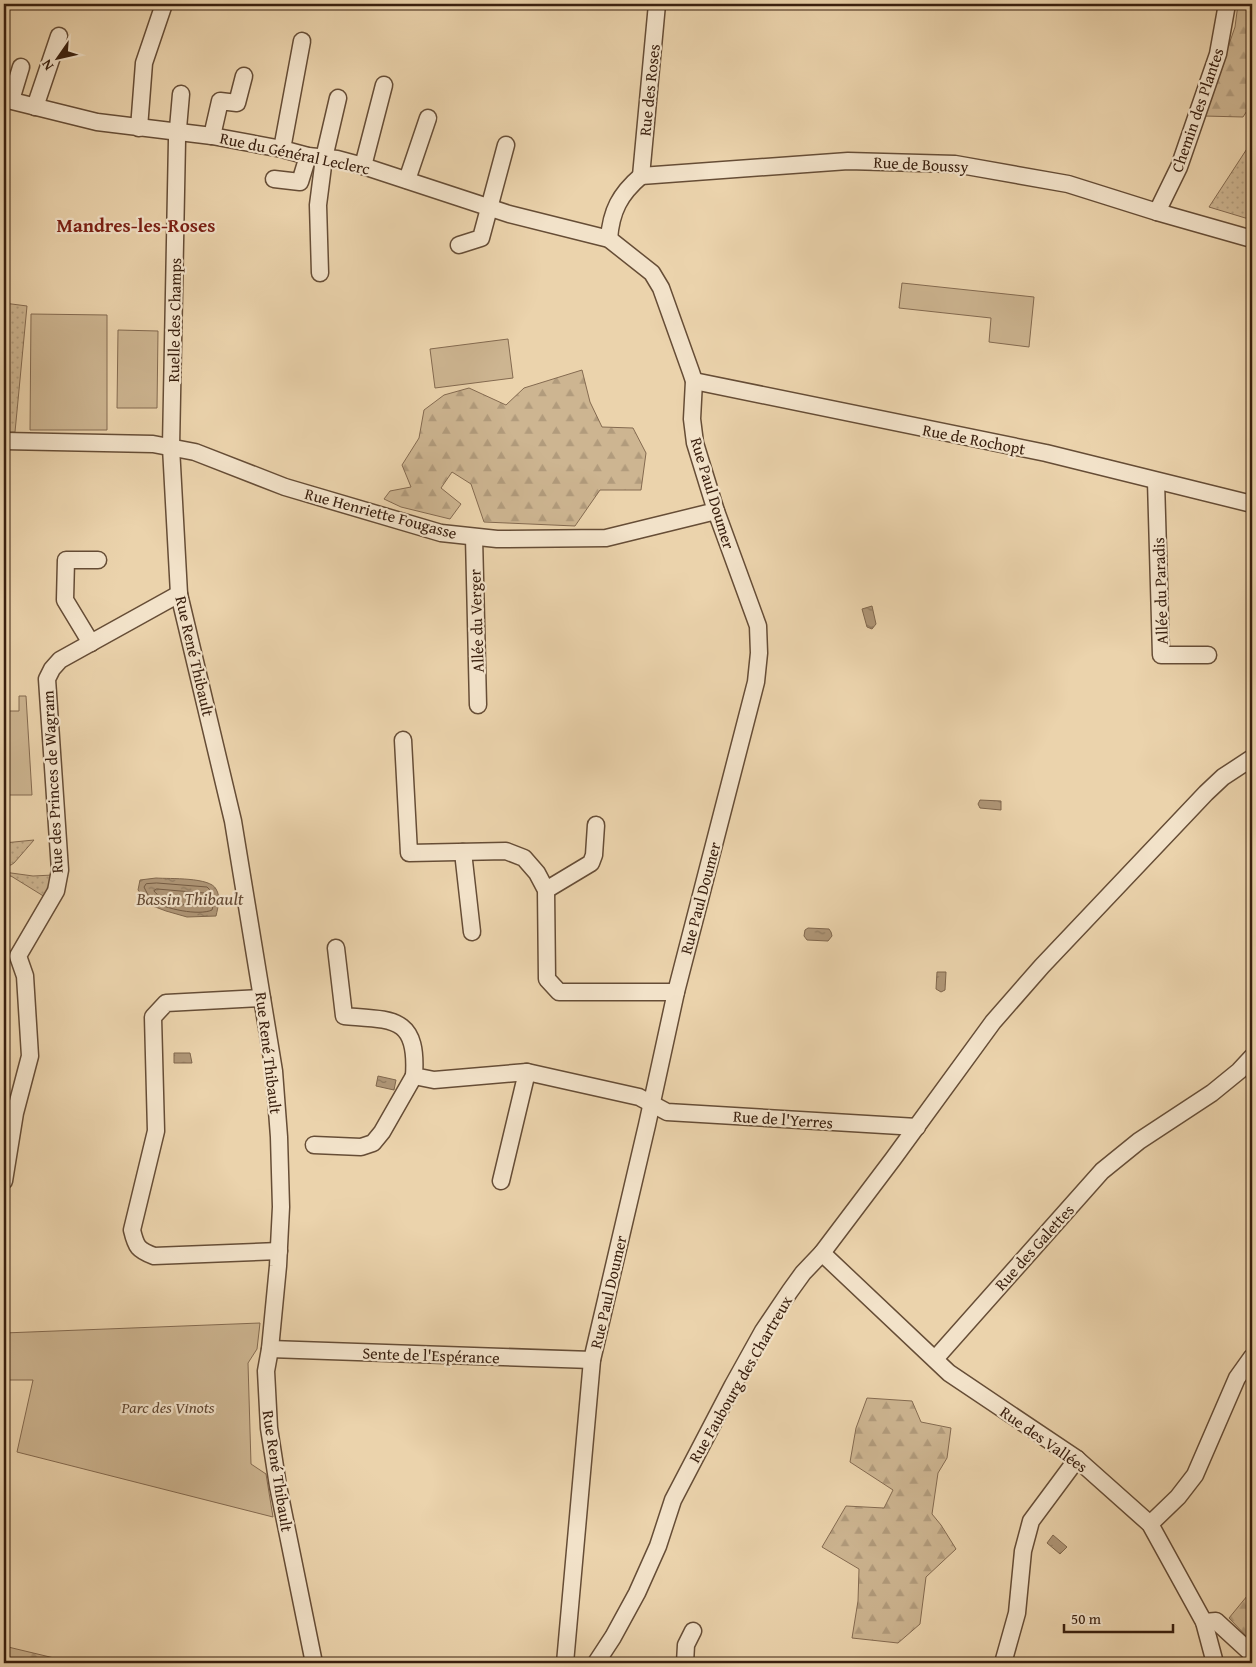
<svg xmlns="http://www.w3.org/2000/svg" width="1256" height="1667" viewBox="0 0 1256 1667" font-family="'Gentium Book Plus',serif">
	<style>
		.grass { fill: url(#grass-dots); stroke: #846a50 }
		.forest { fill: url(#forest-firs); stroke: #846a50 }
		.park { fill: #cdb591; stroke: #846a50 }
		.water { fill: url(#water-ripples); stroke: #80674d }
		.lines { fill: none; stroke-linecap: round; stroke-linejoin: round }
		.shore { stroke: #745b43; stroke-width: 1 }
		.minor-casing { stroke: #664d36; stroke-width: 19 }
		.minor { stroke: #f2e2c9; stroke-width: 16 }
		.labels { text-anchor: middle; stroke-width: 4.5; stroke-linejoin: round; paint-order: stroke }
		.street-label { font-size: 16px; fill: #3a200f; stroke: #f2e2c9 }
		.park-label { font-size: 16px; font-style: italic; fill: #5f4530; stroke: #f2e2c9 }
		.water-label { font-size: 18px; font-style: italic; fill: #634933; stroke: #f2e2c9 }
		.quarter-label { font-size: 19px; font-weight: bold; fill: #7a1f14; stroke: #f2e2c9 }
	</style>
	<defs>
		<pattern id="grass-dots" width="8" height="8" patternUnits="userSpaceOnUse" patternTransform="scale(1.25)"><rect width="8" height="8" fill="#cdb591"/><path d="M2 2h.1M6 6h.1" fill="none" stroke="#b19b7c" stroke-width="1.8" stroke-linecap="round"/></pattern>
		<pattern id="forest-firs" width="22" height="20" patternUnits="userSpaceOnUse" patternTransform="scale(1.25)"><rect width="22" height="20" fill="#cdb591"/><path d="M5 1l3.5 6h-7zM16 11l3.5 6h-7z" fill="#b19b7c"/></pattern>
		<pattern id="water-ripples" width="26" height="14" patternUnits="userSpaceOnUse" patternTransform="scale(1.25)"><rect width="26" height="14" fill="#af9677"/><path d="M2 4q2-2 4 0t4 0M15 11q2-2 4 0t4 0" fill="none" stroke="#8f7a60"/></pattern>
	</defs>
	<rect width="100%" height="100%" fill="#ebd3ac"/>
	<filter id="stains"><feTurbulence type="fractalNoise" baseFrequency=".004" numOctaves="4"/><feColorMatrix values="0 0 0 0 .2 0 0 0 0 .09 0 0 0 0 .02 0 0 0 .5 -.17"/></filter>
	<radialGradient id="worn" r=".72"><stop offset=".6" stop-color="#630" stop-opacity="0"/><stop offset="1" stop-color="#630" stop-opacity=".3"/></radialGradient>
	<g class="grass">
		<path d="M1252,141V220L1209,207Z"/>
		<path d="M4,303L27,306L15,432H4Z"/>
		<path d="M34,840L14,863L11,865H4V843Z"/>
		<path d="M4,872L33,876L53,875L45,897L11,876L4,877Z"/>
	</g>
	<g class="forest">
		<path d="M1238,4H1252V103L1243,117L1204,116L1235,27Z"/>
		<path d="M582,370L590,402L602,427L633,428L646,453L641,490H600L575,526L484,522L471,484L452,472L441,488L461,504L450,519L401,507L384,499L390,491L411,487L402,465L419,438L424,410L444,395L469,388L506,405L524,388Z"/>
		<path d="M867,1398L912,1401L921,1422L951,1428L947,1458L938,1473L932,1514L941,1525L956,1549L926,1577L920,1624L898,1643L852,1638L858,1601L859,1569L822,1547L846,1506L884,1508L893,1490L850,1462L856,1428Z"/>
		<path d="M1252,1590V1642L1229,1618Z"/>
		<path d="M4,1646L75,1663H4Z"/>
	</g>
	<g class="park">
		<path d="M902,283L1034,297L1029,347L989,342L991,318L899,308Z"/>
		<path d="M31,314L107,315V430H30Z"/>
		<path d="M118,330L158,331L157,408H117Z"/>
		<path d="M508,339L513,378L435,388L430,349Z"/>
		<path d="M19,696H26L32,795H4V711H19Z"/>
		<path d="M260,1323L257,1349L248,1363L251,1464L266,1474L273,1517L17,1452L33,1380H4V1333Z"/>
	</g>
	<g class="water">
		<path d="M872,606L876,624L872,629L867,627L862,609Z"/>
		<path d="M980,800L1001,801V810L980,808L978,804Z"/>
		<path d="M156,878C170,879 210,877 216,889C221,897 218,907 216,916L187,917L166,911L150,905L138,890L140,880Z"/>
		<path d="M808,928L829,929L831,932L832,936L828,941L807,940L804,936L805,930Z"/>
		<path d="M937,972H946L945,990L941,992L936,989Z"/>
		<path d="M174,1053H190L192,1063H174Z"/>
		<path d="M378,1076L396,1080L394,1090L376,1086Z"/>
		<path d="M1053,1535L1067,1547L1060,1554L1047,1543Z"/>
	</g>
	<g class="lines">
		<g class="shore">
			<path d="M157,883L207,887C214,893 215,901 212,910C199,916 165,909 153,901C149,898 146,891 144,887L146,884Z"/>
			<path d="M157,889L204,893L207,895V904C198,910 160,901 154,891Z"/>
		</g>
		<defs>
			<g id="minor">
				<path d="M181,94L177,140L171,447L179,594L233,821L274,1071L279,1137L281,1207L278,1266L270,1349L266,1371L269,1428L278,1486L314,1663"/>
				<path d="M4,99L97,122L212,136L282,149L308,156L337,159L363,166L509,214L609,239L652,273L661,288L691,372L694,381L692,419L695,443L716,511L758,626L759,653L756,682L676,992L647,1125L592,1360L565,1663"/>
				<path d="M11,100L21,67"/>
				<path d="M35,107L59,36"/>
				<path d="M139,128L144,63L164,4"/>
				<path d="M212,136L220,101L237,103L244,76"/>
				<path d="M282,149L302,41"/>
				<path d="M363,166L384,85"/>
				<path d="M641,176L848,161L955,164L1068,184L1157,212L1252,239"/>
				<path d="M641,176L657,4"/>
				<path d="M274,179L300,182L308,156"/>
				<path d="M407,180L428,118"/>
				<path d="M1157,212L1179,167L1218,54L1227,4"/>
				<path d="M609,239C611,211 620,194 641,176"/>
				<path d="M459,245L481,238L506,145"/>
				<path d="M320,273L318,205L324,158L338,98"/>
				<path d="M694,381L1046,453L1252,504"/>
				<path d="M4,441L153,444L195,452L285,487L441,533L497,539L606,538L716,511"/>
				<path d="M1156,481L1161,655H1208"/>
				<path d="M474,537L478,705"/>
				<path d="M91,643L65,600L66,560H98"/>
				<path d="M403,740L409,853L506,851L524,858L537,873L546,890L547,979L559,992H676"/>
				<path d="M463,852L472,932"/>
				<path d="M546,890L591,863L594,855L596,825"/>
				<path d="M336,948L344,1016C393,1020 418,1016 414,1076L434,1080L527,1072L639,1097L667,1112L917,1127"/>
				<path d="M262,998L166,1003L153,1017L156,1131L132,1230C136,1247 138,1250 154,1256L279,1251"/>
				<path d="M314,1145L361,1147L373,1143L382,1132L414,1076"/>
				<path d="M4,1181L15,1113L30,1056L25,976L18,956L56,891L60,870L47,679L52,669L60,660L179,594"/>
				<path d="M501,1181L527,1072"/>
				<path d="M822,1253L949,1373L1077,1459L1150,1524L1204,1622L1215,1663"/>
				<path d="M270,1349L592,1360"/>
				<path d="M935,1359L1102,1171L1139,1141L1212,1093L1239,1071L1252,1057"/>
				<path d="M1150,1524L1178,1497L1195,1475L1237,1378L1252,1357"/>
				<path d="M1204,1622L1216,1621L1252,1654"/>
				<path d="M596,1663L613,1637L637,1593L658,1546L673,1500L733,1385L763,1331L790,1291L803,1273L822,1253L893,1159L993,1022L1042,966L1206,793L1223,777L1252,758"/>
				<path d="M685,1663L686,1645L693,1631"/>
				<path d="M1003,1663L1017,1613L1023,1551L1031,1521L1077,1459"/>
			</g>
		</defs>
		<use href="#minor" class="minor-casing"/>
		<use href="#minor" class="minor"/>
	</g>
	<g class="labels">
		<g class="street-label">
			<text transform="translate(649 90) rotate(-84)" y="6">Rue des Roses</text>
			<text transform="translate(1197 110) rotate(-71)" y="6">Chemin des Plantes</text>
			<text transform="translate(295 153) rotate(12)" y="6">Rue du Général Leclerc</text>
			<text transform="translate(921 164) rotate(3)" y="6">Rue de Boussy</text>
			<text transform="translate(174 320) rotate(-89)" y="6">Ruelle des Champs</text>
			<text transform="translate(974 439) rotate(11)" y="6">Rue de Rochopt</text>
			<text transform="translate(713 493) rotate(73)" y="6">Rue Paul Doumer</text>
			<text transform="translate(381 513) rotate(15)" y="6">Rue Henriette Fougasse</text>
			<text transform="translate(1160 591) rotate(-92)" y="6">Allée du Paradis</text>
			<text transform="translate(476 621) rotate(-92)" y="6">Allée du Verger</text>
			<text transform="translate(195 656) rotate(77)" y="6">Rue René Thibault</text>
			<text transform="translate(52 782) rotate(-93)" y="6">Rue des Princes de Wagram</text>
			<text transform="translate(700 898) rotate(-75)" y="6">Rue Paul Doumer</text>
			<text transform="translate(269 1053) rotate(83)" y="6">Rue René Thibault</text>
			<text transform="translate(783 1119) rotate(4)" y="6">Rue de l'Yerres</text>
			<text transform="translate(1034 1247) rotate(-48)" y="6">Rue des Galettes</text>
			<text transform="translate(608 1292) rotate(-77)" y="6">Rue Paul Doumer</text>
			<text transform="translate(431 1355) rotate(2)" y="6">Sente de l'Espérance</text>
			<text transform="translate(740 1379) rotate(-60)" y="6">Rue Faubourg des Chartreux</text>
			<text transform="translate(1044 1439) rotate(35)" y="6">Rue des Vallées</text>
			<text transform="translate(278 1471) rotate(81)" y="6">Rue René Thibault</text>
		</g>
		<g class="park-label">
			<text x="168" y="1413">Parc des Vinots</text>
		</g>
		<g class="water-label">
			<text x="190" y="905">Bassin Thibault</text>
		</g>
		<g class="quarter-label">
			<text x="136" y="232">Mandres-les-Roses</text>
		</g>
	</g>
	<rect width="1256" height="1667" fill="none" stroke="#ebd3ac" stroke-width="20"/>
	<rect x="5" y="5" width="1246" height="1657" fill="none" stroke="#3a200f" stroke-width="2.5"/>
	<rect x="10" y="10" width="1236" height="1647" fill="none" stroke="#3a200f"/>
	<g transform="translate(58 58) rotate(236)" stroke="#f2e2c9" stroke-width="4" paint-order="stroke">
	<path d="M0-4L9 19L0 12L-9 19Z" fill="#3a200f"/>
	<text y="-8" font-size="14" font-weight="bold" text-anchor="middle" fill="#3a200f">N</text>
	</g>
	<path d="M1064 1624v8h109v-8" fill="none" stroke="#3a200f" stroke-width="2.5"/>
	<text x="1071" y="1624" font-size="15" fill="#3a200f" stroke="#f2e2c9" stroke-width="4" paint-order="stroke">50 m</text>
	<rect width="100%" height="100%" filter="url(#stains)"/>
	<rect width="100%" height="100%" fill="url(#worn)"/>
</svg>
